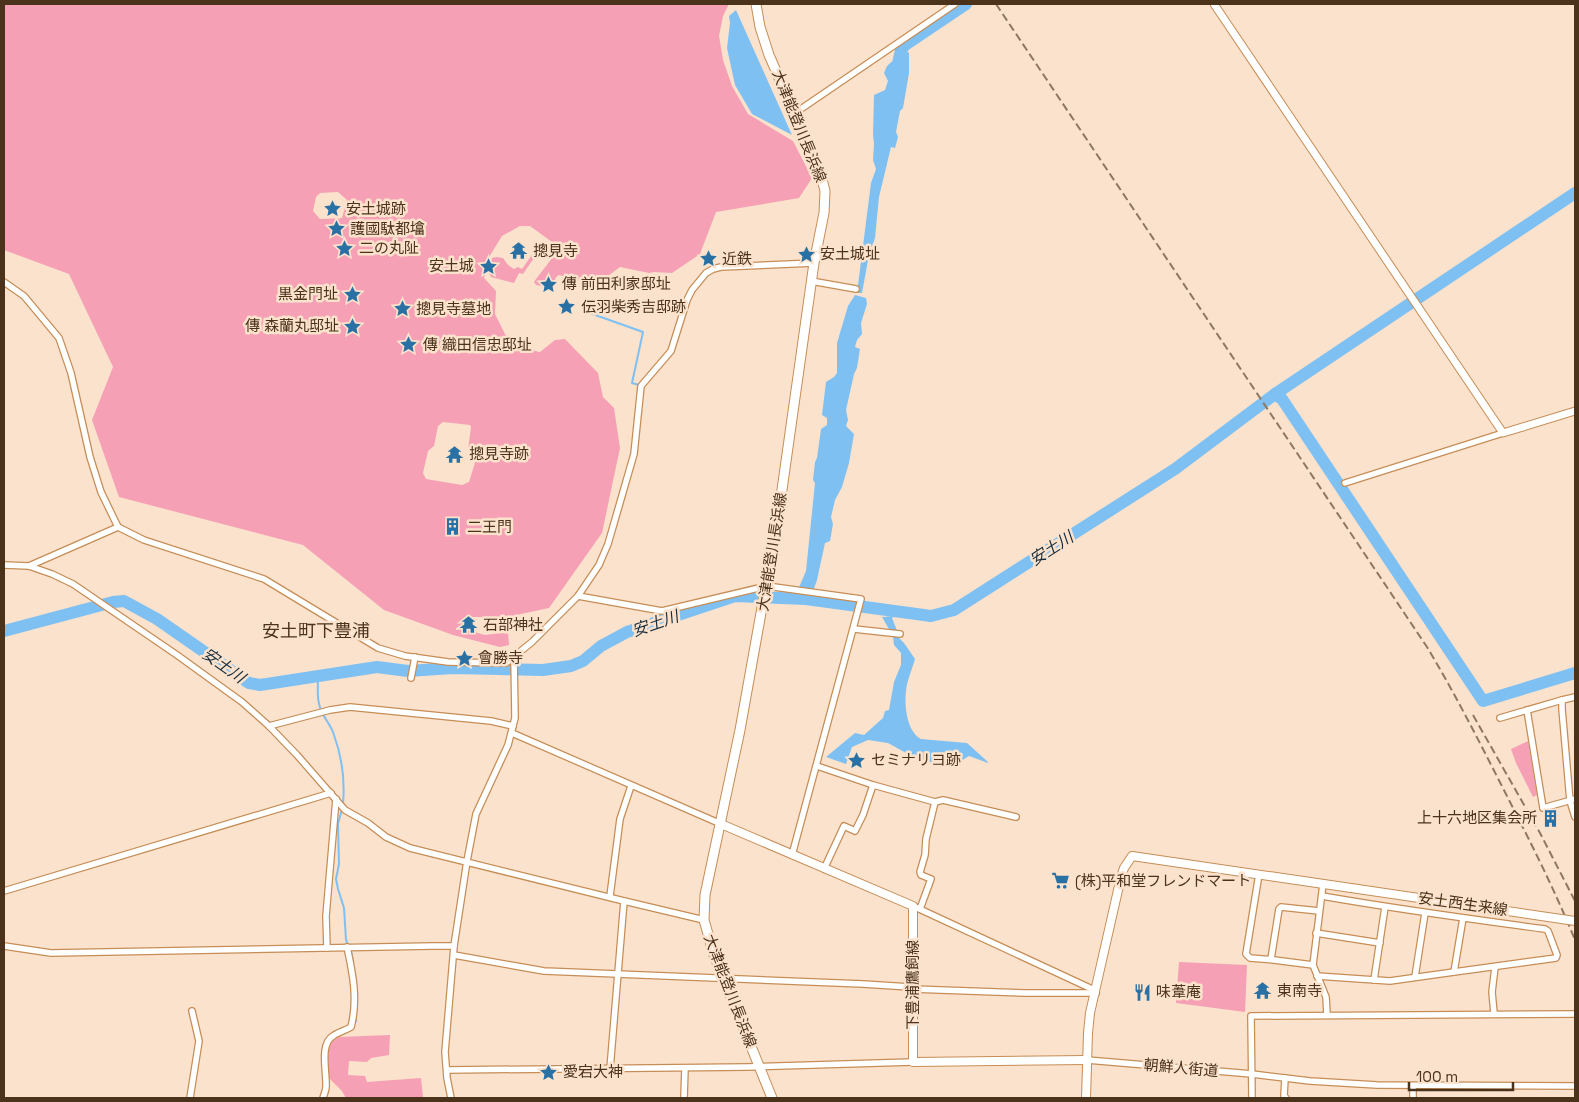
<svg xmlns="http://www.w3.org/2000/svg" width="1579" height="1102" viewBox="0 0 1579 1102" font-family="'Space Grotesk','Noto Sans JP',sans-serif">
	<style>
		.green { fill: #f5a0b5; fill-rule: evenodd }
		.water { fill: #7fc0f3 }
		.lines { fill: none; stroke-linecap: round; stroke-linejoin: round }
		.stream { stroke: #7fc0f3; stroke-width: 2 }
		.river { stroke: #7fc0f3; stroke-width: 12 }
		.minor-casing { stroke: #c68d56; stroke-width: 8 }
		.tertiary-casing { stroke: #c68d56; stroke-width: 9 }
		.secondary-casing { stroke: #c68d56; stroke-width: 10 }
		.primary-casing { stroke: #c68d56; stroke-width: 11 }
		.minor { stroke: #fff; stroke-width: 5.5 }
		.tertiary { stroke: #fff; stroke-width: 7 }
		.secondary { stroke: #fff; stroke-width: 8 }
		.primary { stroke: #fff; stroke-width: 9 }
		.rail { stroke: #8f7760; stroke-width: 2; stroke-dasharray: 8 4; stroke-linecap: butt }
		.secondary-bridge-casing { stroke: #c68d56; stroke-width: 10; stroke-linecap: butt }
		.secondary-bridge { stroke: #fff; stroke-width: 8 }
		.labels { text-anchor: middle; stroke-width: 5; stroke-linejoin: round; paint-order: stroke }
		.street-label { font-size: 15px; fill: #4a321b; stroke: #fbe2cc }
		.poi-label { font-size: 15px; fill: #4a321b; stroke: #fbe2cc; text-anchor: start }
		.water-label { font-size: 16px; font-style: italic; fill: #182c3c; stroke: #fbe2cc }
		.quarter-label { font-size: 18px; fill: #4a321b; stroke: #fbe2cc }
	</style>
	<rect width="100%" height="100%" fill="#fbe2cc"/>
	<g class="green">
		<path d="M4,4H729L723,16L719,36L723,60L732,86L748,114L793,141L812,178L799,198L716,212L700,254L672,273L654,272L649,273L620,267L597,284H592L559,275L556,277L553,286L551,287L536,285L534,282L536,279L553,257L552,242L530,226H520L502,236L489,257L484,278L496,291L495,314L511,346L540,352L555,340L565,339L598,373L603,397L614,408L620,448L602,533L549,608L507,617H472L471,621L466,620L464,629L485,635L508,632L509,645L500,647L453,635L384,610L303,545L119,497L92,420L113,367L69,274L4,250ZM338,192L347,200L342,218L320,219L313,211L316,197L320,193ZM443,422L470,425L471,427L468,450L476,453L477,456L469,482L462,485L426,479L423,473L428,451L434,446L438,426Z"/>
		<path d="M534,252L536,255L523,274L519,273L514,283L491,277L489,273L492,258L496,257L503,258L508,265L514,269L518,267L522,269Z"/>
		<path d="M1528,741L1537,795L1533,797L1516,763L1511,749Z"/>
		<path d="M1179,962L1247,965L1245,1012L1176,1003Z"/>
		<path d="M390,1035L389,1055L371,1058L367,1062L349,1061L348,1075L365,1076L367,1082L421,1078L423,1097L416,1098H346L342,1091L327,1076V1054L330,1042L339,1037Z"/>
	</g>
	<g class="water">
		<path d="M736,10L792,135L752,114L735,85L727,48L730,23L729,16Z"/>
		<path d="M903,48L909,53V73L903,108L900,111L896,132L898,137L895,148L891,147L879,197L875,238L869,255L862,293H857L871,183L876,169L873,160L874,143L873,135L874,95L885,90L888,81L884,73C885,71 886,67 888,65C895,58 900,59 903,48Z"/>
		<path d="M855,295L866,298L867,304L861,323L862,334L857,340L855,347L860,349L857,368L854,374L846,410L848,420L846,426L854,434L849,463L842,487L835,500L831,517L833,524L830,541L825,543L817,580L812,594L797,592L806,571L815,483L813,480L815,462L817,458L821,429L827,425V418L822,415L826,382L834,377L837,373V343L848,306Z"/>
		<path d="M895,616L892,618L898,633L899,638L904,643L915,659C912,670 907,680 906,691C904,705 907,732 921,739L967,743L988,762V763L969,756L951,767H949V763L941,766L906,753L888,743L868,740L852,747L846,764L826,757L855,733L864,735L883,718L885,711L889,710L894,682L901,665V653L894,645L893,636L882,617Z"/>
	</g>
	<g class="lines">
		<g class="stream">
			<path d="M587,312L643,332L632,383L639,385"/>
			<path d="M318,676C318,689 316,702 323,714C326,721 332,727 334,735C342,757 345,781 343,804"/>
			<path d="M342,809L338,824L339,864L336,879L338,889L344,908L346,940L349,947"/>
			<path d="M351,951L353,961"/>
			<path d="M352,1027L356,1021V1016"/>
		</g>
		<g class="river">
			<path d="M896,72L901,50L905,45L966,4"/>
			<path d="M1275,394L1282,399L1483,701L1575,673"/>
			<path d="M4,631L113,602L124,601L157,619L249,683L260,685L377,667L408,671L453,668L543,670L571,666L583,661L601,646L627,632L735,596L806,599L931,616L954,610L1175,469L1275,394L1575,193"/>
		</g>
		<defs>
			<g id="minor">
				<path d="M795,113L955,4"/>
				<path d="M811,281L856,289"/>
				<path d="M4,282L24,296L59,338L71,373L90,457L101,492L118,527L144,540L264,579L378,648L405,656L448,662L506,663L532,642L578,596L599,565L608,544L634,454L641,386L671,351L687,300L692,290L706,273L713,269L721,267L814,263"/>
				<path d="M1345,483L1503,433"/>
				<path d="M4,565L29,566L52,574L73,584L177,655L242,702L269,726L297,755L345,810L368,823L386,837L410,848L624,901L610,1069"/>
				<path d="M29,566L118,527"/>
				<path d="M578,596L662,611L767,586L861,599L792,855"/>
				<path d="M854,629L900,634"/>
				<path d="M411,678L415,657"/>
				<path d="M1575,697L1562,700V709L1570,801L1575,817"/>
				<path d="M1527,710L1543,808L1575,799"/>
				<path d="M1500,718L1562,700"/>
				<path d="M269,726L330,710L350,707L491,721L513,726"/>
				<path d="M512,733L721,824"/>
				<path d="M817,766L873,785L935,802L943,800L1016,817"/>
				<path d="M824,869L844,826L855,831L863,815L873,785"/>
				<path d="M1259,874L1246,954L1250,958L1274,960L1313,965"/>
				<path d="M1323,884L1313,965L1326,997L1327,1015"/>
				<path d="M4,891L331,793"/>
				<path d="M610,896L620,819L631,786"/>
				<path d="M1322,896C1396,909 1470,919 1545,929L1548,931L1557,955L1556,958L1454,972L1463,918"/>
				<path d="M624,901L704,920"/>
				<path d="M913,906L1092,989L1096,993"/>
				<path d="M920,909L931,879L921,875L920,872L925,855L926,839L935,802"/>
				<path d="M1316,933L1380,943"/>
				<path d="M4,946L51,953L433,946H454"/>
				<path d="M327,948L326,916L336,799"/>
				<path d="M454,955L544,971L863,984L910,987L912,989L1026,993H1096"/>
				<path d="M1271,959L1279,909L1281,907L1319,911"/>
				<path d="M1317,976L1390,981L1454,972"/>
				<path d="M1415,977L1425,913"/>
				<path d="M1374,980L1385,907"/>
				<path d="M1494,1013L1492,992L1495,967"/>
				<path d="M1087,1060L1252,1074L1310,1081L1377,1085L1575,1086"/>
				<path d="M447,1070L747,1067L913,1062"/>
				<path d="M1285,1078L1284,1096L1286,1098"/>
				<path d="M190,1098L199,1041L192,1011"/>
				<path d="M323,1098C324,1094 326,1091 326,1087C327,1073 319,1044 333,1036C338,1032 345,1031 351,1027C358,1000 353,974 347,947"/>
				<path d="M451,1098L447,1078L445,1052L454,946L467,861L476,814L508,745L515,718L514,656"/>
				<path d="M684,1098L685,1068"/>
				<path d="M1252,1098L1251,1016L1575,1014"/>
				<path d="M1413,1098V1086"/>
			</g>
			<path id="tertiary" d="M1214,4L1503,433L1575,411"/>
			<g id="secondary">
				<path d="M721,824L913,906V1062L1087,1060"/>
				<path d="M1086,1098L1088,1033L1090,1013L1121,877L1124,868L1132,856L1351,888"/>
			</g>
			<path id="primary" d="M756,4L760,27L769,55L820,171L825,191L824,213L814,263L778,518L740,730L705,895L704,920L714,955L772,1098"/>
		</defs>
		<use href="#minor" class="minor-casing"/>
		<use href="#tertiary" class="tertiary-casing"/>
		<use href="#secondary" class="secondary-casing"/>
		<use href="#primary" class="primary-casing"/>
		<use href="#minor" class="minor"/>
		<use href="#tertiary" class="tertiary"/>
		<use href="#secondary" class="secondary"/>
		<use href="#primary" class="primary"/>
		<g class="rail">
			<path d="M996,4L1427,647C1457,697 1483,749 1510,802C1533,847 1556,893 1575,940"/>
			<path d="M1473,715L1540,833L1575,901"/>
		</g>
		<defs>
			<path id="secondary-bridge" d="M1351,888L1575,921"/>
		</defs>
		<use href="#secondary-bridge" class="secondary-bridge-casing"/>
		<use href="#secondary-bridge" class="secondary-bridge"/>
	</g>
	<defs>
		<symbol id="sight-bare" viewBox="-9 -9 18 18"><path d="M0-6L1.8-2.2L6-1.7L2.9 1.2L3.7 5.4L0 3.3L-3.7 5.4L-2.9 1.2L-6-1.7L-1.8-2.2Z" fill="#2971a5" stroke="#fbe2cc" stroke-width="2.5" paint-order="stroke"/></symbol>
		<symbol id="temple-bare" viewBox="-9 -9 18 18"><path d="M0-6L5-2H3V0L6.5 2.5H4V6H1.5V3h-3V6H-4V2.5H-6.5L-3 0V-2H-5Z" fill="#2971a5" stroke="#fbe2cc" stroke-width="2.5" paint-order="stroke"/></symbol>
		<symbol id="building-bare" viewBox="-9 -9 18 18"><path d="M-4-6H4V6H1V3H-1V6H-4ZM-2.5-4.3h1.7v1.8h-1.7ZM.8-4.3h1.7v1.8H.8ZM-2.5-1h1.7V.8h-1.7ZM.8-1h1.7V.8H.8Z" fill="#2971a5" stroke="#fbe2cc" stroke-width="2.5" paint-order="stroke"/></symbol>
		<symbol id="supermarket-bare" viewBox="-9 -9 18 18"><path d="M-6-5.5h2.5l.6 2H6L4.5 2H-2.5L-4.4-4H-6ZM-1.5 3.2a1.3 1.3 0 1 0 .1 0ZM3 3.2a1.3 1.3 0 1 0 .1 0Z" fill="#2971a5" stroke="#fbe2cc" stroke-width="2.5" paint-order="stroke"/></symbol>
		<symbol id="restaurant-bare" viewBox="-9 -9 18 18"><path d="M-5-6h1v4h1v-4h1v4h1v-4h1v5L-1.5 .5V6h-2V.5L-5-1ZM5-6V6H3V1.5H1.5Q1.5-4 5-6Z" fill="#2971a5" stroke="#fbe2cc" stroke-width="2.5" paint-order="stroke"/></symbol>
	</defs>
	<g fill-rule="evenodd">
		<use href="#sight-bare" x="320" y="196" width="25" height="25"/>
		<use href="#sight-bare" x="324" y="216" width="25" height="25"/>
		<use href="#sight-bare" x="332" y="236" width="25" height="25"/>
		<use href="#temple-bare" x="506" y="238" width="25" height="25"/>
		<use href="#sight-bare" x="794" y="242" width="25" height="25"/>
		<use href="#sight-bare" x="696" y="246" width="25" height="25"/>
		<use href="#sight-bare" x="476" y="254" width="25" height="25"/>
		<use href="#sight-bare" x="536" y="272" width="25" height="25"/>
		<use href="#sight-bare" x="340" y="282" width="25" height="25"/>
		<use href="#sight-bare" x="554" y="294" width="25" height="25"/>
		<use href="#sight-bare" x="390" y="296" width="25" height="25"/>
		<use href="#sight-bare" x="340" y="314" width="25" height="25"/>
		<use href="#sight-bare" x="396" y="332" width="25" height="25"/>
		<use href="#temple-bare" x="442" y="442" width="25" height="25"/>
		<use href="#building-bare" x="440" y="514" width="25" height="25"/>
		<use href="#temple-bare" x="456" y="612" width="25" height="25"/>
		<use href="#sight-bare" x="452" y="646" width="25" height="25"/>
		<use href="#sight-bare" x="844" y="748" width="25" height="25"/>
		<use href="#building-bare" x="1538" y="806" width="25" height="25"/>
		<use href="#supermarket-bare" x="1048" y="868" width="25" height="25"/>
		<use href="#temple-bare" x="1250" y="978" width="25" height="25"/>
		<use href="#restaurant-bare" x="1130" y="980" width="25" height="25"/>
		<use href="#sight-bare" x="536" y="1060" width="25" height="25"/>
	</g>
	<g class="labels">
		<g class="street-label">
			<text transform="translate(799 126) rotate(68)" y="5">大津能登川長浜線</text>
			<text transform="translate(772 552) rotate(-81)" y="5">大津能登川長浜線</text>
			<text transform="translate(1463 904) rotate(8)" y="5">安土西生来線</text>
			<text transform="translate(913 985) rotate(-90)" y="5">下豊浦鷹飼線</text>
			<text transform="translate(730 991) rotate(69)" y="5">大津能登川長浜線</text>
			<text transform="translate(1181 1068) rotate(5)" y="5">朝鮮人街道</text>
		</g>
		<g class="poi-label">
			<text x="346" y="214">安土城跡</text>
			<text x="350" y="234">護國駄都墖</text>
			<text x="359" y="253">二の丸阯</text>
			<text x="533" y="256">摠見寺</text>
			<text x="820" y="259">安土城址</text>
			<text x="722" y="264">近鉄</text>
			<text x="474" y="271" text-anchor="end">安土城</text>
			<text x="562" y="289">傳 前田利家邸址</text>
			<text x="338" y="299" text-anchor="end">黒金門址</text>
			<text x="581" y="312">伝羽柴秀吉邸跡</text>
			<text x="416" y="314">摠見寺墓地</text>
			<text x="339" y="331" text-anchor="end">傳 森蘭丸邸址</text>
			<text x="423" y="350">傳 織田信忠邸址</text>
			<text x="469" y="459">摠見寺跡</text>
			<text x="467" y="532">二王門</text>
			<text x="483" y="630">石部神社</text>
			<text x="478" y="663">會勝寺</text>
			<text x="871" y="765">セミナリヨ跡</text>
			<text x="1537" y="823" text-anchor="end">上十六地区集会所</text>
			<text x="1075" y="886">(株)平和堂フレンドマート</text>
			<text x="1277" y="996">東南寺</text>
			<text x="1156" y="997">味葦庵</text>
			<text x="563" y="1077">愛宕大神</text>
		</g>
		<g class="water-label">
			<text transform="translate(1051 548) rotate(-33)" y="6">安土川</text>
			<text transform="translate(655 623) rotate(-19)" y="6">安土川</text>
			<text transform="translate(224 665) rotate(35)" y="6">安土川</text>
		</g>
		<g class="quarter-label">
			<text x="316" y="637">安土町下豊浦</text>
		</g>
	</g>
	<rect width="1579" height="1102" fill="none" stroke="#4a321b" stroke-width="10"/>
	<path d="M1409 1082v8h104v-8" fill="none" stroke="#4a321b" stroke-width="2.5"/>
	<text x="1416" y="1082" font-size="15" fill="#4a321b" stroke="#fbe2cc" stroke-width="4" paint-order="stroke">100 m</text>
</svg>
